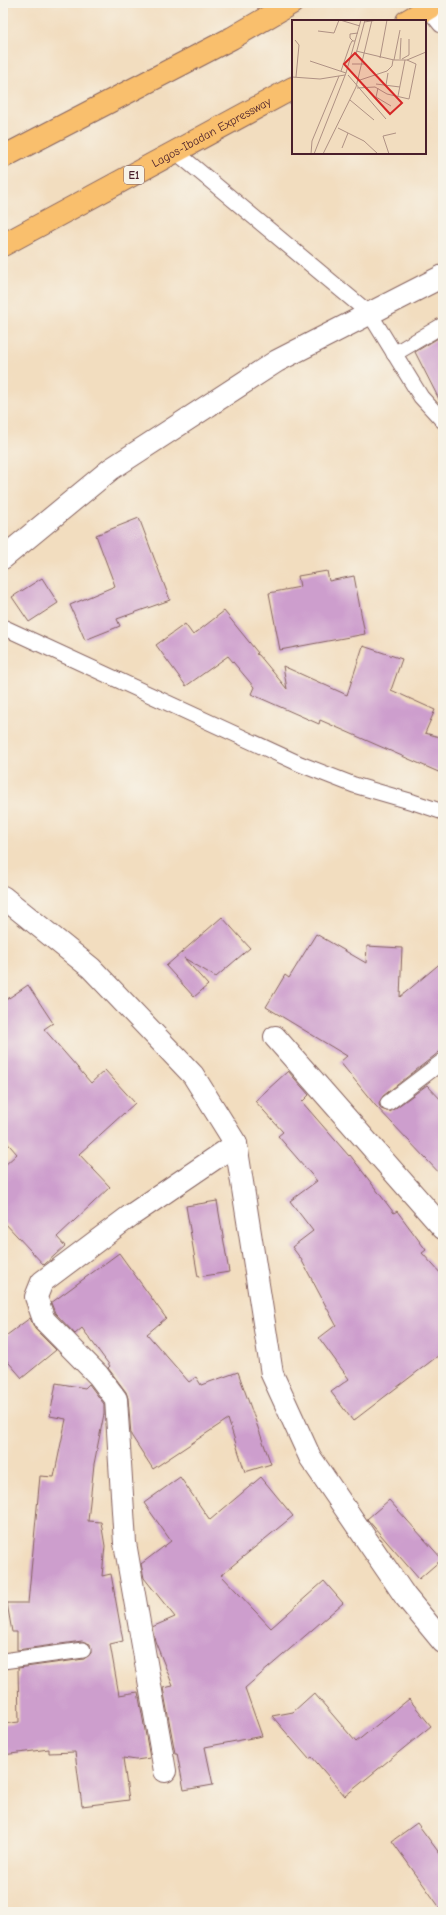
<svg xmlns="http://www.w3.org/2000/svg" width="446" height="1915" viewBox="0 0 446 1915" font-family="'Comic Neue',sans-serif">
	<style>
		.building { fill: #cd9ecd }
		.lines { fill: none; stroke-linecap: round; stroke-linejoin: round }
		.lane-casing { stroke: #85625f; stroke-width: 17 }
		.street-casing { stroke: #85625f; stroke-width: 24 }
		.highway-casing { stroke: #85625f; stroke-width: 24 }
		.lane { stroke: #fff; stroke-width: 15 }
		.street { stroke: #fff; stroke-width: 22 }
		.highway { stroke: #f9bf6d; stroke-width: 22 }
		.labels { text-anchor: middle; stroke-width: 3.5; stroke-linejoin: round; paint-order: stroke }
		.shield { fill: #f7f3e8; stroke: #7e5f64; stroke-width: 1 }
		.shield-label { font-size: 11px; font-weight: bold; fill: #4a1f2b }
		.street-label { font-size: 12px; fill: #4a1f2b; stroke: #f7f3e8 }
		.inset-road { fill: none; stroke: #af9184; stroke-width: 1 }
		.view { fill: #d62828; fill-opacity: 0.15; stroke: #d62828; stroke-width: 2 }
		.inset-edge { fill: none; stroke: #4a1f2b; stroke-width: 2 }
	</style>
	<rect width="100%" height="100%" fill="#f7f3e8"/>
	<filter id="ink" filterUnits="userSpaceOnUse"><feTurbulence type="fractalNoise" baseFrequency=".025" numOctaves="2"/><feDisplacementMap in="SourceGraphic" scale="8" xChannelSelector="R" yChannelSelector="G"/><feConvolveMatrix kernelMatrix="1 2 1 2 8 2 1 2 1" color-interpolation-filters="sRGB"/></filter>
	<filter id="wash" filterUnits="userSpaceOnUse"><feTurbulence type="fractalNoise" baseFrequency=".012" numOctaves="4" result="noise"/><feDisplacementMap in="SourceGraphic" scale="16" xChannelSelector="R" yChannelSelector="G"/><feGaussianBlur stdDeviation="0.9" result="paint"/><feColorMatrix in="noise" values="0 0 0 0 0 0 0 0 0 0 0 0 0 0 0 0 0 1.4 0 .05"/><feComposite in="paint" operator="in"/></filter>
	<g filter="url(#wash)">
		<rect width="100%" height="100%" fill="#f2ddbf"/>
		<g id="blocks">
			<g class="building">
				<path d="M443,335V407L415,352Z"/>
				<path d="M139,518L170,600L117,619L120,626L85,640L70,605L115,586L96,535Z"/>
				<path d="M327,571L329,581L354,576L365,634L280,650L269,593L300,587L298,576Z"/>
				<path d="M42,578L58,603L29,622L12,597Z"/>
				<path d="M224,611L258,653L256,654L259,655L287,689L283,666L347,695L363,646L402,659L391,690L435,710L425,733L443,738V774L320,720L319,724L251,694L254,687L228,656L186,686L156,645L185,624L193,635Z"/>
				<path d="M222,917L250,948L216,977L184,958L208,985L194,997L166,966Z"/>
				<path d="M316,934L366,963L367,946L402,948L400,997L443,961V1049L383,1096L379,1104L381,1109L390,1112L427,1085L443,1102V1177L375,1105L340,1062L347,1056L266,1007L285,975L289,978Z"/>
				<path d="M28,985L53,1023L44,1029L91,1083L105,1070L135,1103L79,1154L110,1187L57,1237L65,1246L44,1265L3,1221V1167L17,1154L3,1138V1002Z"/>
				<path d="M288,1071L309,1095L302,1102L349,1156L350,1155L394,1213L397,1211L426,1250L422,1253L443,1276V1352L353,1421L331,1392L349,1379L319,1338L336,1325L301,1259L292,1247L313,1231L290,1201L317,1181L278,1136L283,1132L255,1101Z"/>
				<path d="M217,1201L229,1272L198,1277L186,1206Z"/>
				<path d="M119,1253L166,1318L147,1334L189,1382L196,1377L201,1385L238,1372L271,1464L245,1472L228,1419L153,1469L131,1435L128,1398L126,1392L108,1368L110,1366L82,1328L75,1334L55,1313L51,1303Z"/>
				<path d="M30,1318L35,1329L56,1350L22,1378L3,1356V1338Z"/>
				<path d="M56,1383L85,1388L89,1384L104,1404V1414L94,1464L88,1521L101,1522L105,1546L102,1576L111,1574L123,1641L110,1644L119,1695L138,1692L150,1758L136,1760L123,1758L129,1800L82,1806L75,1752L49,1753V1749L3,1755V1724L19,1722L18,1668L84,1659L91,1653L90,1644L82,1641L17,1650V1632H12L7,1603H28L40,1476L54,1477L66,1419L50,1416Z"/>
				<path d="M180,1477L210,1520L261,1477L293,1516L221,1575L271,1628L324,1581L343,1603L245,1688L262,1736L205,1747L213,1785L184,1790L177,1753H175L163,1688L173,1686L155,1641L152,1627L175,1617L144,1578L141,1564L171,1541L144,1503Z"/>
				<path d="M389,1500L442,1559L419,1579L367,1519Z"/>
				<path d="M314,1693L356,1742L409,1699L431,1726L345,1796L312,1757L309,1759L272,1716L293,1712Z"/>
				<path d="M417,1823L443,1858V1912L392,1841Z"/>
			</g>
		</g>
	</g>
	<g filter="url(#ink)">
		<use href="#blocks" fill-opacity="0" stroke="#85625f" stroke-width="1"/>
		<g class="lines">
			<defs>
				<g id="lane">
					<path d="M176,152L370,314L421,397L443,421"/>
					<path d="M394,354L443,325"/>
					<path d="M3,627L300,764L354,785L413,802L443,812"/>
					<path d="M388,1103L443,1061"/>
					<path d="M3,1661L83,1650"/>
				</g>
				<g id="street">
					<path d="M431,7L443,22"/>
					<path d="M3,558L111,469L277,361L443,276"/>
					<path d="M3,897L91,968L193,1075L236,1144L272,1374L310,1457L405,1596L443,1642"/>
					<path d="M275,1037L443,1228"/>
					<path d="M165,1771L125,1543L116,1399L98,1375L44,1320L36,1297L42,1282L130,1216L236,1144"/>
				</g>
				<g id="highway">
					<path d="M407,21L437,3"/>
					<path d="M3,157L232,38L292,3"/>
					<path id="s1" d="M3,245L293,88"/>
				</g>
			</defs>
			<use href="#lane" class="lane-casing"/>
			<use href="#street" class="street-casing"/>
			<use href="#highway" class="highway-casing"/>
			<use href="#lane" class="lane"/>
			<use href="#street" class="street"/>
			<use href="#highway" class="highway"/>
		</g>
	</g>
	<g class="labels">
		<rect class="shield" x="124" y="166" width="20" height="18" rx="3"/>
		<g class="shield-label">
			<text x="134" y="179">E1</text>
		</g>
		<g class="street-label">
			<text dy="4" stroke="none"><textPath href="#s1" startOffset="237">Lagos-Ibadan Expressway</textPath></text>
		</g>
	</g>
	<g transform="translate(292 20)">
		<rect width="134" height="134" fill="#f2ddbf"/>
		<path class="inset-road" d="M48,0L68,6M72,2L86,0M26,11L42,13L47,0M3,20L7,25L4,57M61,21L58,18V14L66,13M64,31L102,40H115L134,32M64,34L73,0M88,38L95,0M108,39L109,18M110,39L117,35V19M102,40L108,10M18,41L54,53M60,44H74L70,40M49,51L58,25L60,21H63M56,55L94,99M0,57L28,59L53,55M65,61L95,51L100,46L101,40M84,64L108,67M94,65L96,53M65,68L83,67L95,74L117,79L124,44L115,40M86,68L84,77L99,86M106,76L113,40M58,80L82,100M46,108L72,121L86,134M50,128L56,113M19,134L20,121L47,56M22,134L54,53L69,0M31,134L64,67L80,0M97,134L91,116L104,113"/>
		<path class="view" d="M63,33L110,83L98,94L52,44Z"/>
		<rect width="134" height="134" class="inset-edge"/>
	</g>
	<rect width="446" height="1915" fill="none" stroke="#f7f3e8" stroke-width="16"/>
</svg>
